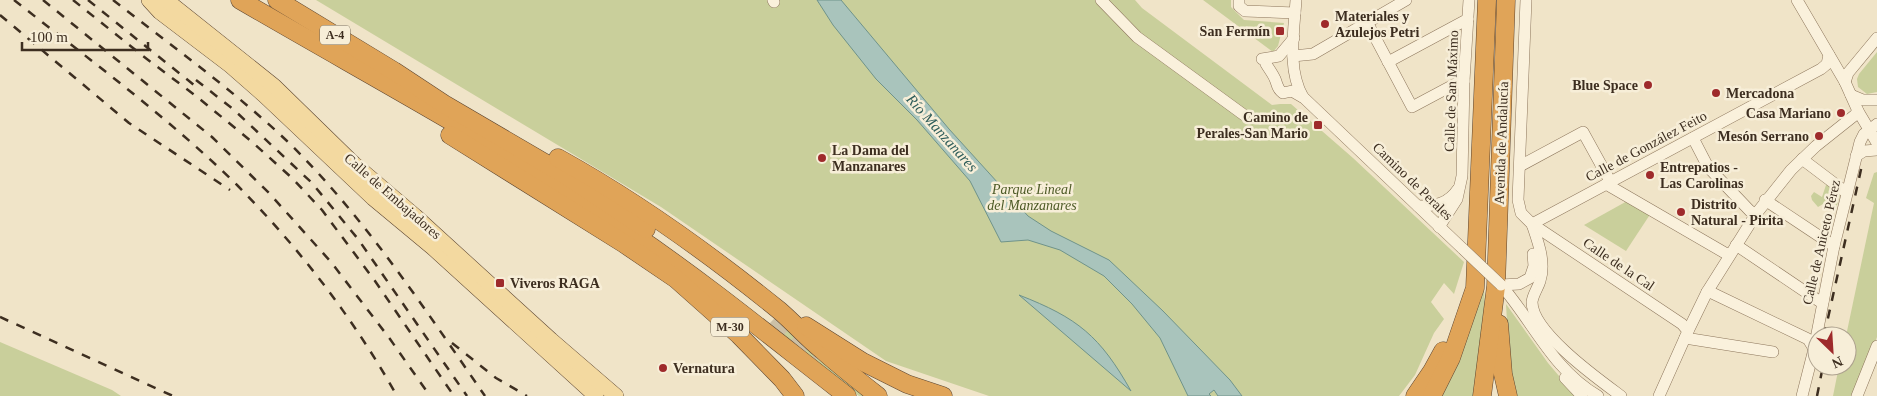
<svg xmlns="http://www.w3.org/2000/svg" width="1877" height="396" viewBox="0 0 1877 396" font-family="'Times New Roman',serif">
	<style>
		.green { fill: #c9cf9b }
		.water { fill: #a9c4bc; stroke: #6f938a }
		.lines { fill: none; stroke-linecap: round; stroke-linejoin: round }
		.highway-tunnel { stroke: #ccc0a6; stroke-width: 18; stroke-dasharray: 18 9; stroke-linecap: butt }
		.minor-casing { stroke: #8d765c; stroke-width: 12 }
		.major-casing { stroke: #5b4430; stroke-width: 16 }
		.highway-casing { stroke: #5b4430; stroke-width: 19 }
		.minor { stroke: #faf1dc; stroke-width: 11 }
		.major { stroke: #f3d9a0; stroke-width: 15 }
		.highway { stroke: #e0a458; stroke-width: 18 }
		.rail { stroke: #3d2e20; stroke-width: 2.5; stroke-dasharray: 9 9; stroke-linecap: butt }
		.minor-bridge-casing { stroke: #8d765c; stroke-width: 12; stroke-linecap: butt }
		.minor-bridge { stroke: #faf1dc; stroke-width: 11 }
		.poi-dot { fill: #9e2a2b; stroke: #f7eed8; stroke-width: 2 }
		.labels { text-anchor: middle; stroke-width: 5; stroke-linejoin: round; paint-order: stroke }
		.shield { fill: #f7eed8; stroke: #756857; stroke-width: 1 }
		.shield-label { font-size: 12px; font-weight: bold; fill: #3d2e20 }
		.poi-label { font-size: 14px; font-weight: bold; fill: #3d2e20; stroke: #f7eed8; text-anchor: start }
		.street-label { font-size: 14px; fill: #3d2e20; stroke: #f7eed8 }
		.park-label { font-size: 14px; font-style: italic; fill: #4d5a26; stroke: #f7eed8 }
		.water-label { font-size: 15px; font-style: italic; fill: #2f5d5a; stroke: #f7eed8 }
	</style>
	<rect width="100%" height="100%" fill="#f0e4c8"/>
	<g class="green">
		<path d="M316,0H1135L1142,8L1272,105L1280,104H1291L1353,158L1464,262L1454,294L1444,283L1431,302L1444,319L1434,333L1415,375L1399,396H989L886,361L661,207Z"/>
		<path d="M1203,0H1231V7L1244,20L1284,23L1278,46L1273,52Z"/>
		<path d="M1877,52V92L1867,94L1858,87L1857,79L1859,74Z"/>
		<path d="M1877,172V337L1855,396H1833L1839,366H1847V336H1846L1874,203L1866,198L1874,173Z"/>
		<path d="M1827,182L1841,193L1835,211L1823,204L1818,207L1812,200L1811,196L1814,192L1822,197Z"/>
		<path d="M1629,200L1651,213L1626,251L1584,225Z"/>
		<path d="M1484,288L1485,308L1474,396H1437L1460,350Z"/>
		<path d="M1506,304L1548,363L1576,396H1516L1510,376Z"/>
		<path d="M776,320L801,338L866,396H859L771,328Z"/>
		<path d="M0,342L112,390L121,396H0Z"/>
	</g>
	<g class="water">
		<path d="M817,0H841L949,129L1028,216L1051,231L1109,260L1163,311L1230,380L1242,396H1218L1214,390L1209,394L1211,396H1188L1160,338L1132,304L1104,276L1060,250L1028,240L1001,242L970,181L917,120L876,79L833,25Z"/>
		<path d="M1019,295C1078,318 1100,336 1131,391Z"/>
	</g>
	<g class="lines">
		<path class="highway-tunnel" d="M771,322L813,363"/>
		<defs>
			<g id="minor">
				<path d="M773,0L774,2"/>
				<path d="M1101,0L1137,37L1244,115"/>
				<path d="M1239,0V6L1245,11L1295,13"/>
				<path d="M1296,0C1294,31 1287,70 1303,97"/>
				<path d="M1526,0L1518,200L1521,213L1532,224L1682,324L1688,331"/>
				<path d="M1797,0L1845,82L1858,111L1877,143"/>
				<path d="M1367,22L1412,107L1457,83L1464,81"/>
				<path d="M1293,56L1313,54L1406,0"/>
				<path d="M1262,59L1279,56L1294,38"/>
				<path d="M1388,62L1468,19"/>
				<path d="M1266,64C1269,69 1273,74 1275,79C1278,85 1276,88 1283,93L1292,91L1304,98L1463,249"/>
				<path d="M1845,82L1848,73L1877,38"/>
				<path d="M1851,95L1863,100H1877"/>
				<path d="M1693,138L1708,167L1750,211L1756,214"/>
				<path d="M1856,156L1864,151L1877,150"/>
				<path d="M1802,159L1847,193"/>
				<path d="M1520,166L1583,132L1610,181"/>
				<path d="M1606,184L1725,253L1730,254"/>
				<path d="M1765,200L1834,246"/>
				<path d="M1418,206C1435,206 1448,204 1458,189"/>
				<path d="M1532,224L1821,69L1827,64L1829,55"/>
				<path d="M1532,224C1538,242 1546,262 1540,281C1538,288 1533,294 1532,302C1532,332 1598,379 1621,396"/>
				<path d="M1439,227L1457,199L1462,176L1464,81L1469,0"/>
				<path d="M1736,245L1819,301H1823"/>
				<path d="M1501,285C1534,323 1552,369 1598,396"/>
				<path d="M1501,285L1519,284L1530,278L1534,266L1533,254"/>
				<path d="M1707,292H1710L1808,339L1814,349"/>
				<path d="M1685,338L1773,352"/>
				<path d="M1565,378L1582,396"/>
				<path d="M1659,396L1688,331L1707,292L1756,214L1791,170L1816,146L1855,115L1858,111"/>
				<path d="M1802,396L1814,349L1834,246L1860,142L1864,134L1877,124"/>
				<path d="M1857,396L1877,346"/>
			</g>
			<g id="major">
				<path d="M149,0L160,12L231,66L264,95L373,198L432,247L596,396"/>
				<path d="M166,0L274,86L354,164L415,216L551,340L616,396"/>
			</g>
			<g id="highway">
				<path d="M240,0C372,77 507,149 633,234C707,284 776,341 847,396"/>
				<path d="M277,0L394,71L444,104L562,173L646,229"/>
				<path d="M450,135L623,243L676,279L739,335L782,379L795,396"/>
				<path d="M558,158C636,201 711,255 780,311C795,324 807,338 822,350C840,366 859,381 878,396"/>
				<path d="M1499,324L1503,374L1508,396"/>
				<path d="M806,326L863,362L907,384L943,396"/>
				<path d="M1415,396L1432,371L1443,351"/>
				<path d="M1432,396L1451,358L1475,288L1487,0"/>
				<path d="M1482,396L1496,286L1506,0"/>
			</g>
		</defs>
		<use href="#minor" class="minor-casing"/>
		<use href="#major" class="major-casing"/>
		<use href="#highway" class="highway-casing"/>
		<use href="#minor" class="minor"/>
		<use href="#major" class="major"/>
		<use href="#highway" class="highway"/>
		<g class="rail">
			<path d="M14,0C90,60 169,118 238,186C300,249 354,319 397,396"/>
			<path d="M43,0L212,137L269,193L331,262L390,339L430,396"/>
			<path d="M73,0L143,56L196,96L251,141L292,178L322,210L375,281L454,396"/>
			<path d="M88,0L199,89"/>
			<path d="M113,0C172,46 233,90 287,141C364,216 424,308 485,396"/>
			<path d="M0,15L129,123L230,190"/>
			<path d="M196,80L233,109L312,183L358,239L467,396"/>
			<path d="M0,317L173,396"/>
			<path d="M1824,336L1862,165"/>
			<path d="M452,343L496,378L527,396"/>
			<path d="M1817,396L1823,366"/>
		</g>
		<defs>
			<path id="minor-bridge" d="M1463,249L1501,285"/>
		</defs>
		<use href="#minor-bridge" class="minor-bridge-casing"/>
		<use href="#minor-bridge" class="minor-bridge"/>
	</g>
	<g class="poi-dot">
		<circle cx="1325" cy="24" r="5"/>
		<rect x="1275" y="26" width="10" height="10" rx="2.5"/>
		<circle cx="1648" cy="85" r="5"/>
		<circle cx="1716" cy="93" r="5"/>
		<circle cx="1841" cy="113" r="5"/>
		<rect x="1313" y="120" width="10" height="10" rx="2.5"/>
		<circle cx="1819" cy="136" r="5"/>
		<circle cx="822" cy="158" r="5"/>
		<circle cx="1650" cy="175" r="5"/>
		<circle cx="1681" cy="212" r="5"/>
		<rect x="495" y="278" width="10" height="10" rx="2.5"/>
		<circle cx="663" cy="368" r="5"/>
	</g>
	<g class="labels">
		<g class="shield">
			<rect x="320" y="25.5" width="30" height="19" rx="4"/>
			<rect x="711" y="317.5" width="38" height="19" rx="4"/>
		</g>
		<g class="shield-label">
			<text x="335" y="39">A-4</text>
			<text x="730" y="331">M-30</text>
		</g>
		<g class="poi-label">
			<text x="1335" y="21">Materiales y<tspan x="1335" dy="16">Azulejos Petri</tspan></text>
			<text x="1270" y="36" text-anchor="end">San Fermín</text>
			<text x="1638" y="90" text-anchor="end">Blue Space</text>
			<text x="1726" y="98">Mercadona</text>
			<text x="1831" y="118" text-anchor="end">Casa Mariano</text>
			<text x="1308" y="122" text-anchor="end">Camino de<tspan x="1308" dy="16">Perales-San Mario</tspan></text>
			<text x="1809" y="141" text-anchor="end">Mesón Serrano</text>
			<text x="832" y="155">La Dama del<tspan x="832" dy="16">Manzanares</tspan></text>
			<text x="1660" y="172">Entrepatios -<tspan x="1660" dy="16">Las Carolinas</tspan></text>
			<text x="1691" y="209">Distrito<tspan x="1691" dy="16">Natural - Pirita</tspan></text>
			<text x="510" y="288">Viveros RAGA</text>
			<text x="673" y="373">Vernatura</text>
		</g>
		<g class="street-label">
			<text transform="translate(1451 91) rotate(-88)" y="5">Calle de San Máximo</text>
			<text transform="translate(1501 143) rotate(-88)" y="5">Avenida de Andalucía</text>
			<text transform="translate(1646 146) rotate(-28)" y="5">Calle de González Feito</text>
			<text transform="translate(1413 181) rotate(44)" y="5">Camino de Perales</text>
			<text transform="translate(393 196) rotate(41)" y="5">Calle de Embajadores</text>
			<text transform="translate(1821 242) rotate(-77)" y="5">Calle de Aniceto Pérez</text>
			<text transform="translate(1619 264) rotate(34)" y="5">Calle de la Cal</text>
		</g>
		<g class="park-label">
			<text x="1032" y="194">Parque Lineal<tspan x="1032" dy="16">del Manzanares</tspan></text>
		</g>
		<g class="water-label">
			<text transform="translate(942 133) rotate(48)" y="5">Río Manzanares</text>
		</g>
	</g>
	<g transform="translate(1832 351) rotate(155)"><circle r="24" fill="#f7eed8" stroke="#ada18e"/>
	<path d="M0-4L9 19L0 12L-9 19Z" fill="#9e2a2b"/>
	<text y="-8" font-size="14" font-weight="bold" text-anchor="middle" fill="#3d2e20">N</text>
	</g>
	<path d="M22 42v8h126v-8" fill="none" stroke="#3d2e20" stroke-width="2.5"/>
	<text x="30" y="42" font-size="15" fill="#3d2e20" stroke="#f7eed8" stroke-width="4" paint-order="stroke">100 m</text>
</svg>
